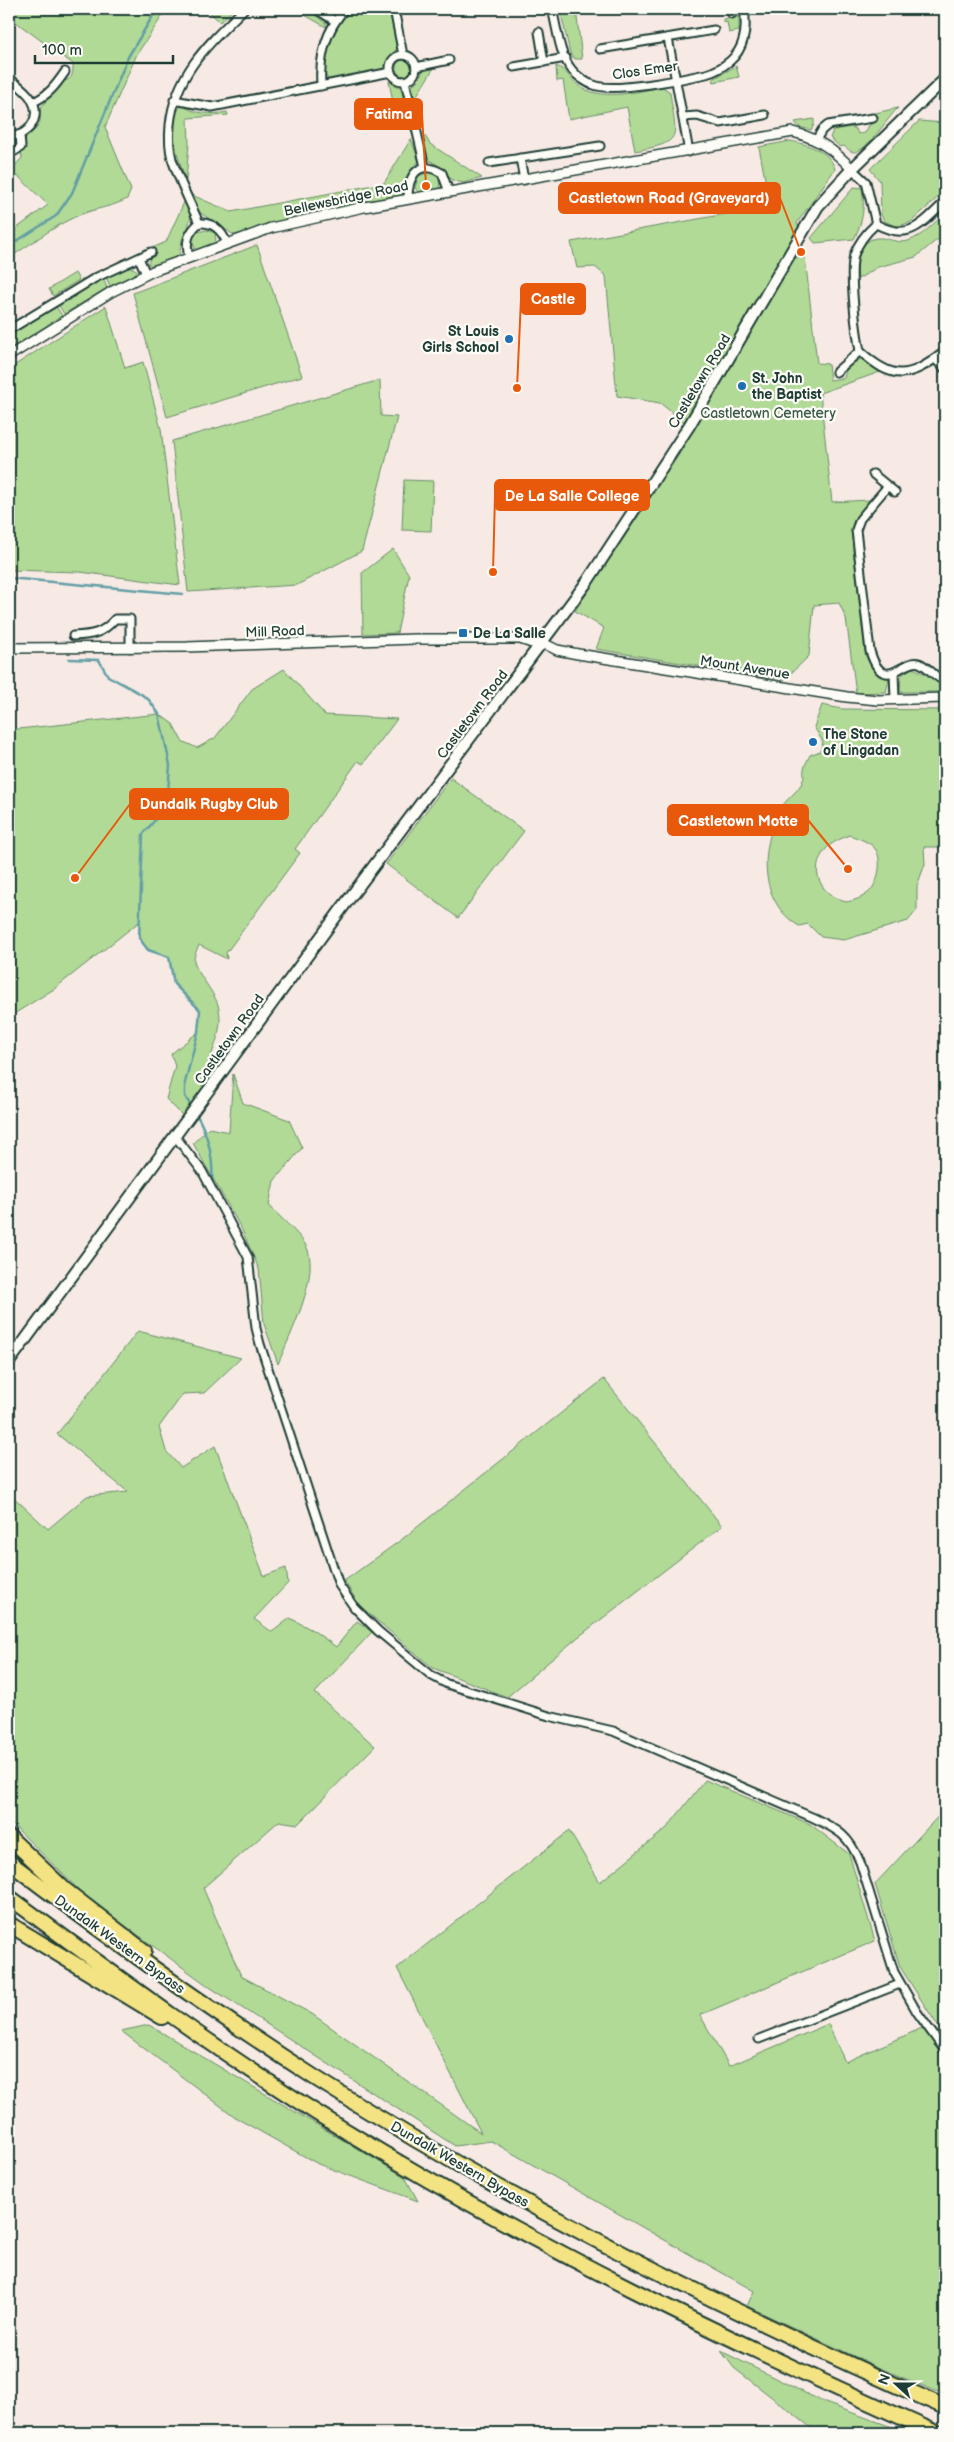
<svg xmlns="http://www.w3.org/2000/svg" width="954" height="2442" viewBox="0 0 954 2442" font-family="'Balsamiq Sans',sans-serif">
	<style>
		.green { fill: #b1da97; stroke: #688c66; fill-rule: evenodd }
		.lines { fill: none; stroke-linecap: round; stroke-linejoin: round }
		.stream { stroke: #639ea4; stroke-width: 2.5 }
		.minor-casing { stroke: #1f3d34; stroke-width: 11 }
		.tertiary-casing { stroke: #1f3d34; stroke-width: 12 }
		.secondary-casing { stroke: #1f3d34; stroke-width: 14 }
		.motorway-casing { stroke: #1f3d34; stroke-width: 18 }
		.minor { stroke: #fdfcf7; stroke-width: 7 }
		.tertiary { stroke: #fdfcf7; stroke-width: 9 }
		.secondary { stroke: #fdfcf7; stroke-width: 10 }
		.motorway { stroke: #f4e382; stroke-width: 14 }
		.poi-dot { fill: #1f6fb2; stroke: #fdfcf7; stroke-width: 2 }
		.labels { text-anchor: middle; stroke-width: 4.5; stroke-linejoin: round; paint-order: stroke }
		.street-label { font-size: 14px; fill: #1f3d34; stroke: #fdfcf7 }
		.poi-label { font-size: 14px; font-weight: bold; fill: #1f3d34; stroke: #fdfcf7; text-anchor: start }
		.park-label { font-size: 14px; fill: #3c5c48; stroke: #fdfcf7 }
		.leader { fill: none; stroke: #e8590c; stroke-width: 2 }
		.callout-dot { fill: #e8590c; stroke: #fdfcf7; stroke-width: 2 }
		.callout { fill: #e8590c; stroke: #e8590c; stroke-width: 2 }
		.callout-label { font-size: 15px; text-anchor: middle; font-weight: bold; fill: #fff }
	</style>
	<rect width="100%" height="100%" fill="#f7eae5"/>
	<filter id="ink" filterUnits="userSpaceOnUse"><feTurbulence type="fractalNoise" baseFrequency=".02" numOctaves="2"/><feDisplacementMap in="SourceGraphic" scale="10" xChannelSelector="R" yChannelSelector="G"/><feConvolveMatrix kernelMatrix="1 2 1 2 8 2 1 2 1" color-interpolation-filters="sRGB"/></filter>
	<g filter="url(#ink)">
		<g class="green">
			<path d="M9,9H167L137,54L105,127L131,190L127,199C112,207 97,208 82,214C58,223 37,240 15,254L9,253V234L48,205L18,176L9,183V172L22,158L21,151L28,134C40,129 42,121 39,109L64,81C73,79 73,73 73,64L9,17Z"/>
			<path d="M206,9H234L220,22Z"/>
			<path d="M306,9L326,23V27L303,14Z"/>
			<path d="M352,9H389L397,48L382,69L329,80L324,74C326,48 333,27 352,9Z"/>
			<path d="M560,9H576L582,59H575L570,53Z"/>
			<path d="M739,17V31L729,33L727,22L723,23V19Z"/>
			<circle cx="404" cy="68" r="8"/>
			<path d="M435,66L416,97H414L412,86L420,78L423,69Z"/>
			<path d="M556,66C567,69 572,83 582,88C607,101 637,91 663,87L670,92C676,138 685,142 635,151L627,107L569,119L563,80L557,81Z"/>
			<path d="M736,66L739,77L714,82L713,79Z"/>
			<path d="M389,81L401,88L408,119L397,124Z"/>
			<path d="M183,105C192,114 214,115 227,112L228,115L188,118L189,144L186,180C179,163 164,118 183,105Z"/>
			<path d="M898,108C888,117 867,152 854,152C850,152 847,148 844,146L840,147L830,138L833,130L851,127L856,129L858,134L865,133L869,125L875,123V113Z"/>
			<path d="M814,119V125L811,130L799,127L795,122Z"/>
			<path d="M919,121L945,123V191L911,222L899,226L893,225L884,221L881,215L880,181L870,169Z"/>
			<path d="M425,136L430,144L482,178L463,183L452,180L441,167L427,159L422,137Z"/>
			<path d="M411,139L419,161L410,171L402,196L361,203L234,235L196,210L192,195L231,212L384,183Z"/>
			<path d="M790,141C807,144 830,151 835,169L797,223L799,228L684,422L660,403L617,396L606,276L595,267L577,268L571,242L770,206L759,147Z"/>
			<path d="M430,172L439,178L440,189L419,193L415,188L418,176Z"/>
			<path d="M854,187L862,188C865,209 863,221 854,239L815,243L811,238Z"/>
			<path d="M185,200L191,216L188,228L182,240L179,256L153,266L148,264L151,255L150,249L166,242Z"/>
			<path d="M945,213V247L938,239L916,257L878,267L858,279C856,264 858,240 877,238C887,237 897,244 908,241C923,236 934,223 945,213Z"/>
			<path d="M207,230L215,233L216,242L195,250L192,238L197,232Z"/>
			<path d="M257,245L302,376L167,417L133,293Z"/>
			<path d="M805,257L817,363L828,364L830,380L844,378C845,368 852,363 861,359L880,372L820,393L832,502L870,500L854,520L851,530L865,652C870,671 877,668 889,679L886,692L856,693L846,618L839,603L814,605L809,656L784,680L596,649L604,628L575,611L678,456L794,258Z"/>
			<path d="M125,268H133L139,272L110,286L106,277Z"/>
			<path d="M75,273L79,280L53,296L49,289Z"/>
			<path d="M103,278L107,288L64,314L58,304Z"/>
			<path d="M56,306L62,316L12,348L9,344V335Z"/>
			<path d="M106,306L125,368L143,362L161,429L180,585L80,572L9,570V369Z"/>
			<path d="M380,380L381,416L397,417L362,551L297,585L188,592L172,441Z"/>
			<path d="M404,480L433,481L431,531L402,530Z"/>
			<path d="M393,549L409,575L397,633L363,634L362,573Z"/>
			<path d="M912,668C925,672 933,681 945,686V692H900L901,675Z"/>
			<path d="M284,669L325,715L397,719L363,764L358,761L295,849L300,853L226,953L227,959L199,945C197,949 194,956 194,960C194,970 214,991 218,1005C224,1026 215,1046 207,1066L214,1073L183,1116L166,1099L175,1066L171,1054L198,1032L200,1010L174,984L169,957C146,950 140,948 139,922L54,989L9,1017V730L159,714L173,724L182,741L197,748L215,738L252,689Z"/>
			<path d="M822,705L842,709L945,710V847H924L925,864L917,886V910L908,921L844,940L821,937L808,924L799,926C758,901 760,848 780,810C785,799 799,792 803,780C805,777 803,772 804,769C805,764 808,759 810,755L820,751L823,742L814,727ZM849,835C858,838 871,842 876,850C883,861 878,885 868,893C862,898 853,901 846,902C822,896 807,871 826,849C832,842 841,839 849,835Z"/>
			<path d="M451,778L524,831L458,918L386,864Z"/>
			<path d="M233,1074L243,1103L289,1120L302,1148L274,1181L269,1205C280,1218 296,1230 305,1244C323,1271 289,1337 278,1364L264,1324L259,1269L242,1230L193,1143L209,1128L229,1132Z"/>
			<path d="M138,1331L241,1358L204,1393L183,1394L159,1427L166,1451L181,1468L215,1446L264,1576L286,1568L288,1583L254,1619L272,1632L290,1618L314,1631L336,1647L357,1621L372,1632L315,1693L375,1746L298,1824L279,1821L203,1888L241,1976L312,2014L481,2133L397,1968L569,1831L600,1882L667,1828L705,1780L810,1824L849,1854L875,1941L700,2015L729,2066L828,2024L845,2062L922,2028L945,2058V2395L875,2366L747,2306L754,2291L491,2141L455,2146L211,1988L87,1898L9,1821V1493L48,1529L87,1496L128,1492L57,1434Z"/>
			<path d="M604,1379L722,1526L577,1638L507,1697L433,1668L360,1606L344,1581L401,1540Z"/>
			<path d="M945,1809V2037L900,1967L875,1884Z"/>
			<path d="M149,2025L405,2177L418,2201L318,2164L238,2119L121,2031Z"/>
			<path d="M721,2351L825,2403L909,2433H818L734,2368Z"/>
		</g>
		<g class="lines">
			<g class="stream">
				<path d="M9,246L56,216L72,193L128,57L157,9"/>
				<path d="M9,578L183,594"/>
				<path d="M69,659L99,660L108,676L141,694L149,700L159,714L170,765L167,806L143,834L139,938L148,950L169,957L174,984L200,1010L198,1032L185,1083V1096L192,1108"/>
				<path d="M195,1112C209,1135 214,1160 212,1186"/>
			</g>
			<defs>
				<g id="minor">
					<path d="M316,9L335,21"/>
					<path d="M394,9L403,55"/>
					<path d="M552,9C557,27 559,55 572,70C577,76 586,83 594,85C613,93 684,79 706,74C714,72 724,66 730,61C745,48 747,28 744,9"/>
					<path d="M731,9L732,14"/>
					<path d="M539,32L544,62"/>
					<path d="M668,38L689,152"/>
					<path d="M600,49L714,30"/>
					<circle cx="403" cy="68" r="13"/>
					<path d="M416,67L449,60"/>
					<path d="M514,67L566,58"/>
					<path d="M9,78C17,84 27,91 32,100C42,118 28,137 9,136"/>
					<path d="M405,81L425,167"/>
					<path d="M321,86C319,57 326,30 345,9"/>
					<path d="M174,100L212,107L391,72"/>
					<path d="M33,102C48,96 56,85 65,72"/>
					<path d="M683,117L697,116L720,123L765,115"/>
					<path d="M816,140L822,130L828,125L873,118"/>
					<path d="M9,151H15L21,147L20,135"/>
					<path d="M520,158L524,180"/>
					<path d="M489,163L600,146"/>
					<path d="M852,169L866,182L876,224C910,242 921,224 945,202"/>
					<path d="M408,199C408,175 418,159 442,173L449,192"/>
					<path d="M199,223C190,202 179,181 172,159C169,148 169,136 170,125C175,74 209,43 244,9"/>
					<path d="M876,224C867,232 858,243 854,255C849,273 856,331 860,351C893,381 908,379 943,353"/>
					<path d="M189,257C185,242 188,233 199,223C213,222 221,229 227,243"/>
					<path d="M139,258L146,274"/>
					<path d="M9,330L95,278L151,252"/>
					<path d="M935,359L945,369"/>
					<path d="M836,372L860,351"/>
					<path d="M873,474L895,492"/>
					<path d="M887,487L860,519L856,530L870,651C884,696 902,658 919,663C928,666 935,678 945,681"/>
					<path d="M73,636C92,635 102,634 115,619H130V648"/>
					<path d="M894,673L895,699"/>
					<path d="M175,1136L202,1171L248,1257L256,1328L260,1344L339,1585L354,1607L378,1631L432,1676L447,1684L549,1716L613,1731L814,1818C839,1830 849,1836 860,1862L894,1972L917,2012L945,2051"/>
					<path d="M759,2039L900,1984"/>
				</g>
				<g id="tertiary">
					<path d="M9,356L111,292L153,271L271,228L364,207L793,132C819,139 834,150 852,169"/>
					<path d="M543,643L557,650L578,654L847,697L878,700L945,698"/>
					<path d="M9,648L187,647L415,639H520L541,646"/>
				</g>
				<path id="secondary" d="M9,1362L340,911L587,582L689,426L818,206L852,169L945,79"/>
				<g id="motorway">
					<path d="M9,1837L65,1890L144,1951"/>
					<path d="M9,1862C109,1938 211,2011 317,2079C516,2206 729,2312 945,2407"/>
					<path d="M9,1897C117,1977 227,2058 341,2128C532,2245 733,2343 937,2433"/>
					<path d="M9,1924L162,2017"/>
				</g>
			</defs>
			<use href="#minor" class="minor-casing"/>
			<use href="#tertiary" class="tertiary-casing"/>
			<use href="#secondary" class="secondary-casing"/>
			<use href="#motorway" class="motorway-casing"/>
			<use href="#minor" class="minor"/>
			<use href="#tertiary" class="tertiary"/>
			<use href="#secondary" class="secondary"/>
			<use href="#motorway" class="motorway"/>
		</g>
	</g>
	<g class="poi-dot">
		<circle cx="509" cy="339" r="5"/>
		<circle cx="742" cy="386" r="5"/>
		<rect x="458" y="628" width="10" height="10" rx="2.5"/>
		<circle cx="813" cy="742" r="5"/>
	</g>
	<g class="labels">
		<g class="street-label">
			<text transform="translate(645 70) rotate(-8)" y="5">Clos Emer</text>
			<text transform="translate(346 198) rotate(-12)" y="5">Bellewsbridge Road</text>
			<text transform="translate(699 381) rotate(-59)" y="5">Castletown Road</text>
			<text transform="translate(275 631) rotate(-2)" y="5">Mill Road</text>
			<text transform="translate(745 667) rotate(9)" y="5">Mount Avenue</text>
			<text transform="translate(472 714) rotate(-53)" y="5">Castletown Road</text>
			<text transform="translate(229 1039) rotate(-54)" y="5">Castletown Road</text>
			<text transform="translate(120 1944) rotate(36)" y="5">Dundalk Western Bypass</text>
			<text transform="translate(460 2164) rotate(30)" y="5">Dundalk Western Bypass</text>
		</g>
		<g class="poi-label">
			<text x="499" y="336" text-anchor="end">St Louis<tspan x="499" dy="16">Girls School</tspan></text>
			<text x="752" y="383">St. John<tspan x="752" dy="16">the Baptist</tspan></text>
			<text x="473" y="638">De La Salle</text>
			<text x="823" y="739">The Stone<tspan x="823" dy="16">of Lingadan</tspan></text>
		</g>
		<g class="park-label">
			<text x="768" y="418">Castletown Cemetery</text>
		</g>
	</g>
	<path class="leader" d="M426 186L422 114M801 252L780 198M517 388L521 299M493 572L495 495M75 878L130 804M848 869L808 820"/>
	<g class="callout-dot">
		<circle cx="426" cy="186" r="5"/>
		<circle cx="801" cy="252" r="5"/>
		<circle cx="517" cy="388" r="5"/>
		<circle cx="493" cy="572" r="5"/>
		<circle cx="75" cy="878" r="5"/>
		<circle cx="848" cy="869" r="5"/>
	</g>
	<g class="callout">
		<rect x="355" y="99" width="67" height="30" rx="5"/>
		<rect x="559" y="183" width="221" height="30" rx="5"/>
		<rect x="521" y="284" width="64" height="30" rx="5"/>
		<rect x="495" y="480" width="154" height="30" rx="5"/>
		<rect x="130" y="789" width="158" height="30" rx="5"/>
		<rect x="668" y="805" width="140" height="30" rx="5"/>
	</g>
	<g class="callout-label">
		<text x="389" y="119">Fatima</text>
		<text x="669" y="203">Castletown Road (Graveyard)</text>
		<text x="553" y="304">Castle</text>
		<text x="572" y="501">De La Salle College</text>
		<text x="209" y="809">Dundalk Rugby Club</text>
		<text x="738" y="826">Castletown Motte</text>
	</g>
	<rect width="954" height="2442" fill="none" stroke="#fdfcf7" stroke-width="30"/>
	<rect x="15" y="15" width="924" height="2412" fill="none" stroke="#1f3d34" stroke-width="2" filter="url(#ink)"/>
	<g transform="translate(896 2384) rotate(291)" stroke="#fdfcf7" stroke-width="4" paint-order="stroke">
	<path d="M0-4L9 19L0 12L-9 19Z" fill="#1f3d34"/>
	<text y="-8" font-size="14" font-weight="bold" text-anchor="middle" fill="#1f3d34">N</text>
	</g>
	<path d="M35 55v8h138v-8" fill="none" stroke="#1f3d34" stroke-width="2.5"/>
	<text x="42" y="55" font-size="15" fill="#1f3d34" stroke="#fdfcf7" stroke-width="4" paint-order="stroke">100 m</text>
</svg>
